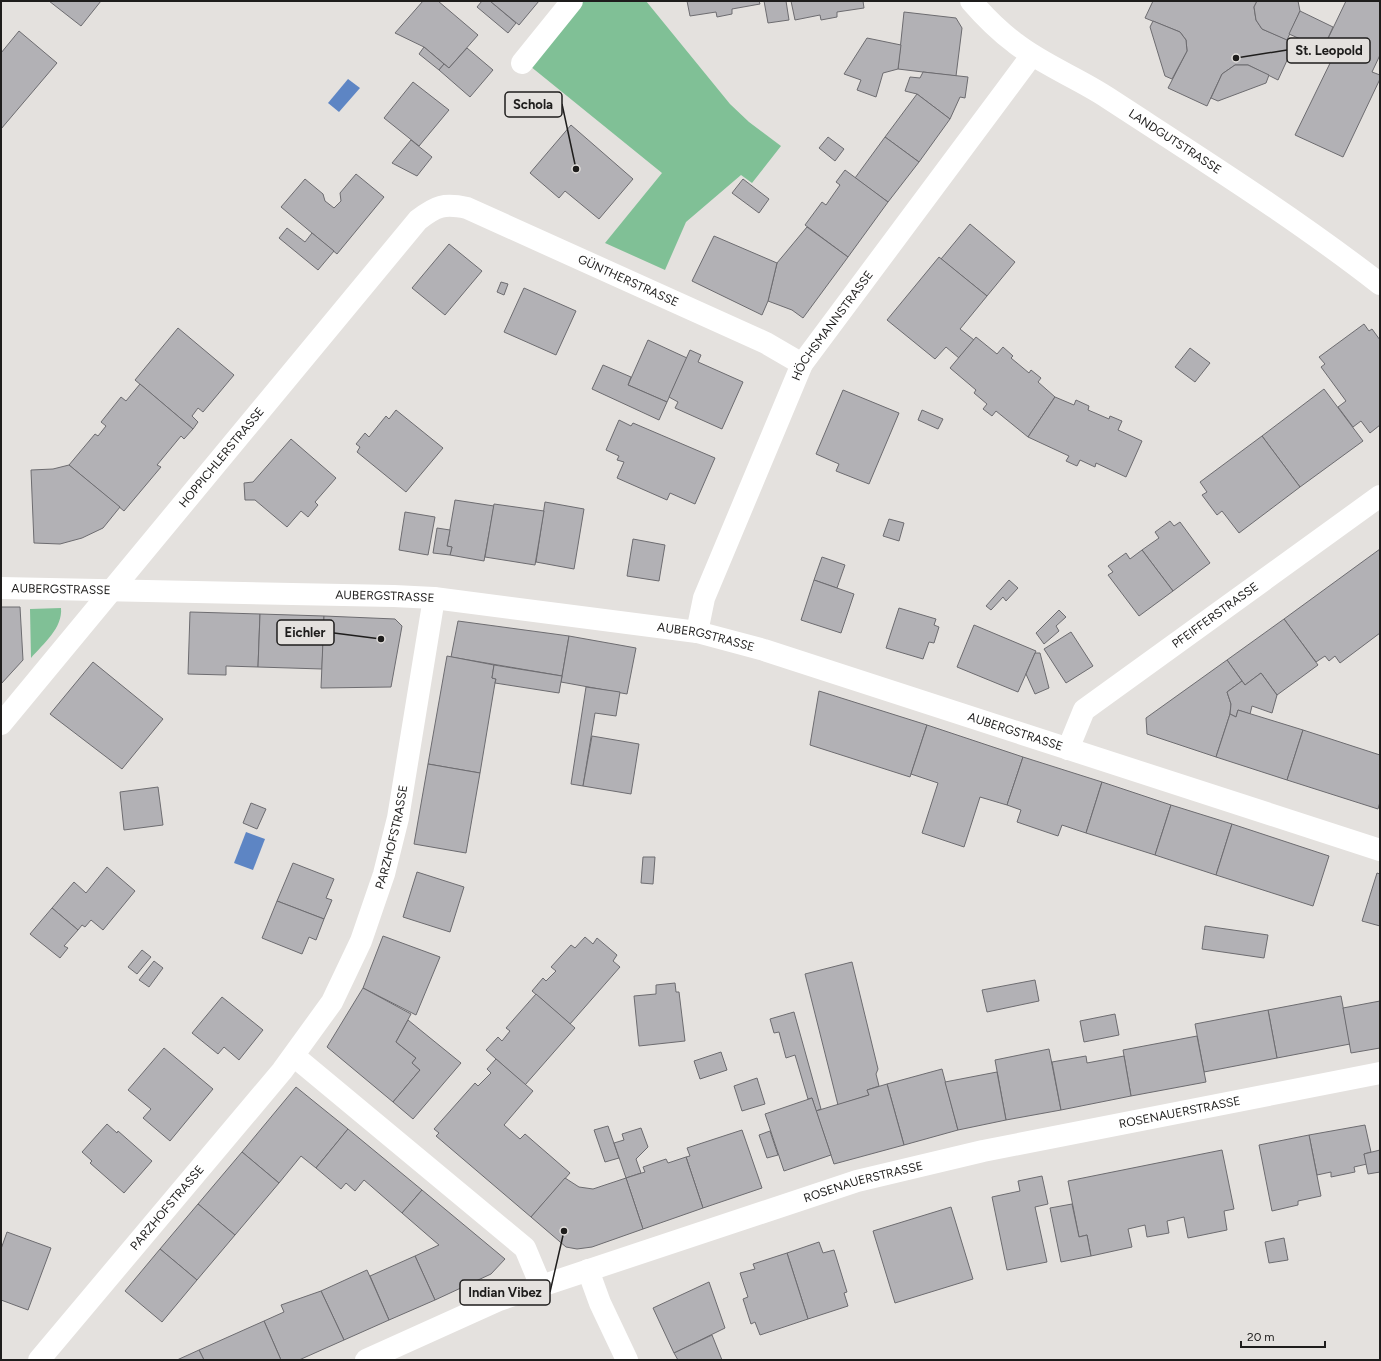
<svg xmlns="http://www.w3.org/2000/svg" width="1381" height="1361" viewBox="0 0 1381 1361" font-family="Figtree,sans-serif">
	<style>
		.green { fill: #80c096 }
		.water { fill: #5d85c4 }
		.building { fill: #b2b1b5; stroke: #6d6c70 }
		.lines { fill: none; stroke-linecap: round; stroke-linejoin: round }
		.minor { stroke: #fff; stroke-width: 22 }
		.labels { text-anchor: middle; stroke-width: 3.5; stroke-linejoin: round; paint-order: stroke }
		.street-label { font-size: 12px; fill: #1e1d1c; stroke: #e4e1de }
		.leader { fill: none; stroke: #1e1d1c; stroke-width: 1.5 }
		.callout-dot { fill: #1e1d1c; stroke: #e4e1de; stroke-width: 1.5 }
		.callout { fill: #e4e1de; stroke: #1e1d1c; stroke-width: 1.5 }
		.callout-label { font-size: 13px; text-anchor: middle; font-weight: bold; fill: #1e1d1c }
	</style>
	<rect width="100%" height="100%" fill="#e4e1de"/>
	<g class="green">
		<path d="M583,1H646L730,104L749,122L781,146L752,183L741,175L686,222L665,270L605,243L662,173L530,66Z"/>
		<path d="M61,608C63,628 43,644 31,658L30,609Z"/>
	</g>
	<g class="water">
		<path d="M348,79L360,88L339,112L328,103Z"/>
		<path d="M246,832L265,839L253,870L234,863Z"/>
	</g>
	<g class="building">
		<path d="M49,1H101L81,26Z"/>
		<path d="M423,1H438L478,35L449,68L424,47L395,33Z"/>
		<path d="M482,1H490L516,23L508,33L477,7Z"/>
		<path d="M490,1H539L519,25Z"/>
		<path d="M687,1H759L760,4L732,9V14L717,17L716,12L690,16Z"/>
		<path d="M764,1H786L789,20L768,23Z"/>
		<path d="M791,1H863L864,8L837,12V17L821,20L820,15L795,20Z"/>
		<path d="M1153,1H1257L1254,7L1256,20L1262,29L1295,43L1278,80L1248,65H1235L1222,74L1207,106L1168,88L1187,51L1186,40L1180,32L1145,18Z"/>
		<path d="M1257,1H1298L1300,11L1287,40L1262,29L1256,20L1254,7Z"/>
		<path d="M1346,1H1380V55L1372,72L1380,75V79L1343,157L1295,135L1334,55L1323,49Z"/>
		<path d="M1300,11L1333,27L1323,49L1289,34Z"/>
		<path d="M904,12L956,18L962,28L956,76L898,69Z"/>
		<path d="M1153,21L1180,32L1186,40L1187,51L1172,79L1165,76L1150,27Z"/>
		<path d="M19,31L57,63L1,129V53Z"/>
		<path d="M867,38L901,45L898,69L883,73L876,97L857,90L861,80L844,74Z"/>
		<path d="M424,47L444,64L439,70L419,54Z"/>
		<path d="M467,48L493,70L470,97L439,70L444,64L449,68Z"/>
		<path d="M1235,65H1248L1269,75L1266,83L1218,101L1211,98L1222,74Z"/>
		<path d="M923,72L968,77L965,98L960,97L950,119L917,94L905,91L910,77L920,78Z"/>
		<path d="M413,82L449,110L419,146L384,118Z"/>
		<path d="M917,94L950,119L919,162L885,137Z"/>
		<path d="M571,125L633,179L599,219L565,191L559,198L530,173Z"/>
		<path d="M828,137L844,149L835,161L819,148Z"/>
		<path d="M885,137L919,162L888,202L855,178Z"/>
		<path d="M411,140L432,157L417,176L392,163Z"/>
		<path d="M845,170L888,202L848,257L805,225L822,202L826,205L840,185L836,182Z"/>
		<path d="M356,174L384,197L337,254L281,207L305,179L323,194L325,201L334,208L341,201L340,193Z"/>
		<path d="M743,179L769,199L759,213L732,193Z"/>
		<path d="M970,224L1015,262L987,296L941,259Z"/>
		<path d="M807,227L848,257L803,318L792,310L768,301L777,263Z"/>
		<path d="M287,228L305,242L312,233L334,251L318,270L279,238Z"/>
		<path d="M714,236L777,263L768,301L762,315L692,281Z"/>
		<path d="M449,244L482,271L445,315L412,288Z"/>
		<path d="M939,257L987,296L960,329L974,340L959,358L946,347L935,359L887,320Z"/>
		<path d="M501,282L508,284L504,295L497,292Z"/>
		<path d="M524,288L576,311L556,355L504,332Z"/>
		<path d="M1364,324L1369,331L1372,329L1380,340V425L1370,433L1361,421L1353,427L1338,407L1346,401L1321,367L1325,364L1319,357Z"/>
		<path d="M178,328L234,375L203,412L198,408L192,416L198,422L193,429L135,380Z"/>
		<path d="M976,337L997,354L1003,347L1013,356L1011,358L1029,373L1031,370L1041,378L1038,382L1055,397L1028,437L996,411L992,416L983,409L987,404L974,393L976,390L950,368Z"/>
		<path d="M648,340L687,358L667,402L628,385Z"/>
		<path d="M1190,348L1210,363L1195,382L1175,367Z"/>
		<path d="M690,350L701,355L698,362L743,382L722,429L675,408L678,402L669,397Z"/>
		<path d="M603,365L631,377L628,385L667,402L659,420L592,389Z"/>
		<path d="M140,384L193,429L184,439L181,436L157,465L161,467L124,511L69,465L95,434L98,436L106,426L101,422L121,397L126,401Z"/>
		<path d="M1324,389L1363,441L1300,487L1262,436Z"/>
		<path d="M843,390L899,413L869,484L836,471L839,464L816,454Z"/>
		<path d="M1055,397L1074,405L1076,400L1089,406L1088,410L1109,419L1110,416L1122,421L1118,430L1142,441L1126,477L1096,463L1095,467L1080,460L1077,466L1066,461L1069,456L1028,437Z"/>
		<path d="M396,410L443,448L406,492L357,452L360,447L356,444L365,433L369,437L386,416L389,419Z"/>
		<path d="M922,410L943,419L938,429L918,420Z"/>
		<path d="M619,420L631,426L633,423L715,458L695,504L670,493L667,500L617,478L624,462L617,460L619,456L606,450Z"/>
		<path d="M1262,436L1300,487L1239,533L1222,511L1217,515L1202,495L1207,492L1200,482Z"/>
		<path d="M291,439L336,478L315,502L318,505L308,517L301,511L287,527L255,500H245L244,483L253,482Z"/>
		<path d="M69,465L120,507L103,528L82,538L60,544L34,543L31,470L53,469Z"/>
		<path d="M455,500L494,506L484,561L450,555L452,547L447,546Z"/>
		<path d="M545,502L584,509L574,569L536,562Z"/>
		<path d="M494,504L544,511L535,565L485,557Z"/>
		<path d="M405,512L435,517L428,555L399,550Z"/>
		<path d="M889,519L904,523L899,541L883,536Z"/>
		<path d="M1170,521L1174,526L1180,522L1210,563L1173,591L1142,550L1159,538L1155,532Z"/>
		<path d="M437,528L450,530L447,546L452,547L450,555L433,553Z"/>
		<path d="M633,539L665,545L659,581L627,576Z"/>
		<path d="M1380,549V633L1340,663L1335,656L1329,661L1325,656L1316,662L1284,619Z"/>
		<path d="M1142,550L1173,591L1139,616L1108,575L1113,572L1108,566L1126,553L1130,559Z"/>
		<path d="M822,557L845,565L837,588L814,580Z"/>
		<path d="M814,580L854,594L841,633L801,620Z"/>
		<path d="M1009,580L1018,588L1006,601L1003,597L991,610L986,606Z"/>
		<path d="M1,607H20L23,660L1,684Z"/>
		<path d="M899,608L936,619L934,625L939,627L934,643L929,642L923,659L886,648Z"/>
		<path d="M1059,610L1066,617L1056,626L1059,631L1044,644L1036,633Z"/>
		<path d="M190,612L260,614L258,667L226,666V675L188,674Z"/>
		<path d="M260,614L324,616L322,669L258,667Z"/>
		<path d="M324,616L395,619L402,626L391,687L321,688Z"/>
		<path d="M1284,619L1318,665L1277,695L1261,673L1245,685L1227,660Z"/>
		<path d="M458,621L569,636L562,676L451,657Z"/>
		<path d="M974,625L1036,651L1018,692L957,667Z"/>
		<path d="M1071,632L1093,666L1066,683L1044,649Z"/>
		<path d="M569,636L636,648L627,694L561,682Z"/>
		<path d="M1035,653H1040L1049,688L1035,694L1026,674Z"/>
		<path d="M447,656L494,665L492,678L496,679L495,683L480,773L428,764Z"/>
		<path d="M1227,660L1242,681L1227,692L1231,704L1230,714L1216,757L1147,734L1146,718Z"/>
		<path d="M93,662L163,719L122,769L50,714Z"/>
		<path d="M494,665L562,676L559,693L495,683L496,679L492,678Z"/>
		<path d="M1261,673L1277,695L1272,713L1252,706L1250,714L1238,710L1236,717L1230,714L1231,704L1227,692L1242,681L1245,685Z"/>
		<path d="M586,687L620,692L616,716L595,713L583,786L571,784Z"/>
		<path d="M819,691L927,725L910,777L810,745Z"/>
		<path d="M1238,710L1303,730L1287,780L1216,757L1230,714L1236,717Z"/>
		<path d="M927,725L1023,757L1007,805L980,797L964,847L922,833L938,783L911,774Z"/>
		<path d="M1303,730L1380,755V802L1378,809L1287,780Z"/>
		<path d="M592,736L639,744L631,794L583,786Z"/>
		<path d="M1023,757L1102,782L1086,833L1062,825L1058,836L1017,822L1021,810L1007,805Z"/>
		<path d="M428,764L480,773L466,853L414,844Z"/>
		<path d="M1102,782L1171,805L1155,855L1086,833Z"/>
		<path d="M158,787L163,825L124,830L120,792Z"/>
		<path d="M251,803L266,809L257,829L243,823Z"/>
		<path d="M1171,805L1232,824L1216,875L1155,855Z"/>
		<path d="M1232,824L1329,856L1313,906L1216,875Z"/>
		<path d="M643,857H655L653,884L641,883Z"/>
		<path d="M293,863L334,879L326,898L332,900L324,919L277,901Z"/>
		<path d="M107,867L135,891L103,930L91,920L85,927L82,925L78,930L52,908L74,882L86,893Z"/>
		<path d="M417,872L464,887L450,932L403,917Z"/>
		<path d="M1377,873L1380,874V926L1362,921Z"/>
		<path d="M277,901L324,919L316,940L309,937L302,954L262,938Z"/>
		<path d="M52,908L78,930L64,946L68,948L60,958L30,934Z"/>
		<path d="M1205,926L1268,935L1264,958L1202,949Z"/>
		<path d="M383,936L440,957L416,1015L363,988Z"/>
		<path d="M585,937L593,944L597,938L617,955L613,961L620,967L570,1024L532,991L543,978L546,981L556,971L551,967L571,945L575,948Z"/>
		<path d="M142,950L151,957L137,974L128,967Z"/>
		<path d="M154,961L163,968L149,987L139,980Z"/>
		<path d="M852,962L878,1069L876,1074L879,1086L867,1090L869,1095L838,1105L805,974Z"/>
		<path d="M1035,980L1039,1001L987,1012L982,990Z"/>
		<path d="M675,983L676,992H679L685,1041L639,1046L634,996L656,994V985Z"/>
		<path d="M363,988L411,1014L396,1042L416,1058L412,1063L420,1070L393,1102L327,1047Z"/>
		<path d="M536,994L575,1028L525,1085L486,1050L498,1037L502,1041L510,1031L506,1028Z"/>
		<path d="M1341,996L1350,1044L1277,1058L1268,1010Z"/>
		<path d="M222,997L263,1030L239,1060L224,1047L218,1054L192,1033Z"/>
		<path d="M1380,1001V1048L1351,1053L1343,1008Z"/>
		<path d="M1268,1010L1277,1058L1204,1072L1195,1024Z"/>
		<path d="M794,1012L821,1109L816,1111L812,1098L808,1099L795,1055L786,1058L779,1032L774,1033L770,1019Z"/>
		<path d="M1115,1014L1119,1035L1084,1042L1080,1021Z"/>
		<path d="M408,1020L461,1063L413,1119L393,1102L420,1070L412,1063L416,1058L396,1042Z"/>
		<path d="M1197,1036L1206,1082L1131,1096L1123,1050Z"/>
		<path d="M164,1048L213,1089L170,1141L143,1118L151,1109L128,1090Z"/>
		<path d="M1049,1049L1061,1110L1006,1120L995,1060Z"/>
		<path d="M721,1052L727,1070L700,1079L694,1061Z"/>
		<path d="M1086,1056L1087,1063L1124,1056L1131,1096L1061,1110L1052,1062Z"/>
		<path d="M496,1059L533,1091L504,1125L520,1139L525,1134L570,1173L531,1217L436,1136L439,1133L434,1129L475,1083L478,1086L491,1073L487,1069Z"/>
		<path d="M942,1069L958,1130L904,1145L887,1084Z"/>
		<path d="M997,1072L1006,1120L958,1130L945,1082Z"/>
		<path d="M757,1078L765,1104L742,1111L734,1086Z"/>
		<path d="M887,1084L904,1145L834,1164L816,1111L869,1095L867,1090Z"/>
		<path d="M296,1087L348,1129L316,1168L301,1156L279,1183L242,1152Z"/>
		<path d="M812,1098L831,1155L784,1171L765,1114Z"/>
		<path d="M107,1124L117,1133L118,1131L152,1161L124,1193L90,1163L92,1161L82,1152Z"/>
		<path d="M1365,1125L1371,1152L1364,1154L1367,1164L1354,1167L1355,1172L1331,1177V1172L1317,1175L1309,1135Z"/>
		<path d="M608,1126L619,1158L605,1162L594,1130Z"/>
		<path d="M641,1128L648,1147L636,1159L641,1173L626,1178L614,1143L624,1140L622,1134Z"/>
		<path d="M348,1129L422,1190L402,1213L364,1180L355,1191L346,1183L341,1189L316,1168Z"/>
		<path d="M742,1130L762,1188L703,1208L686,1157L690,1156L687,1148Z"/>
		<path d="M770,1131L778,1155L767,1158L759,1135Z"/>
		<path d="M1309,1135L1321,1196L1298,1201V1205L1272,1211L1259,1145Z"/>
		<path d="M1222,1150L1234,1209L1224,1211L1227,1230L1188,1238L1184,1217L1167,1221L1169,1233L1147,1237L1145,1225L1128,1229L1132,1247L1091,1256L1087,1235L1079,1237L1068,1181Z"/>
		<path d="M1380,1150V1172L1368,1174L1364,1154Z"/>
		<path d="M242,1152L279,1183L235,1235L198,1204Z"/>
		<path d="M686,1157L703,1208L643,1229L626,1178L645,1172L643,1167L666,1159L668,1163Z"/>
		<path d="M1042,1176L1048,1204L1035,1207L1047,1262L1007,1270L992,1197L1020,1191L1018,1181Z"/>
		<path d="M565,1178L579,1187L593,1189L626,1178L643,1229L592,1247L577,1249L566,1247L531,1217Z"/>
		<path d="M422,1190L505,1259L491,1274L435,1300L415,1256L439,1245L402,1213Z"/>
		<path d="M198,1204L235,1235L197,1280L160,1249Z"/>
		<path d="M1072,1204L1079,1237L1087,1235L1091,1256L1061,1262L1050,1208Z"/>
		<path d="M951,1207L973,1279L895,1303L873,1231Z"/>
		<path d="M7,1232L51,1248L28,1310L1,1300V1249Z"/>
		<path d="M1284,1238L1288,1260L1269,1263L1265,1242Z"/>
		<path d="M819,1242L823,1253L834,1250L847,1292L844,1293L848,1306L808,1319L787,1253Z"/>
		<path d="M160,1249L197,1280L162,1322L125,1291Z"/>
		<path d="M787,1253L808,1319L760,1335L755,1322L751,1324L743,1299L748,1297L740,1273L755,1269L753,1264Z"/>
		<path d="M415,1256L435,1300L389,1320L370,1276Z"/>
		<path d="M367,1270L389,1320L344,1340L321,1291Z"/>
		<path d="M709,1282L725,1328L674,1353L653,1308Z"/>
		<path d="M321,1291L344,1340L299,1360H281L264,1321L284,1312L281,1305Z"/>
		<path d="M264,1321L281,1360H204L199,1350Z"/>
		<path d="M712,1335L722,1360H678L674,1353Z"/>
		<path d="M199,1350L204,1360H177Z"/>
	</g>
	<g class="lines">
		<g class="minor">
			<path id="s1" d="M971,1C984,16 999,31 1015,43C1043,65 1078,78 1108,98C1200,158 1294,217 1380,284"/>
			<path d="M522,63L572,1"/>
			<path id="s2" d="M1,588L394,596L434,598L697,632L764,650L1380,850"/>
			<path id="s3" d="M697,632L704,598L802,364L1032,55"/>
			<path id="s4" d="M1,724L418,220C436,206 444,203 467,208L766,343L802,364"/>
			<path id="s5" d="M1068,749L1084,710L1380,496"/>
			<path d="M294,1056L525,1248L541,1286"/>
			<path d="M588,1270L600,1303L627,1360"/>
			<path id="s6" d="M39,1360L282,1071L332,1002L361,941L384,874L398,818L434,598"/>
			<path id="s7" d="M366,1360L499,1300L857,1181L983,1151L1380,1073"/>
		</g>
	</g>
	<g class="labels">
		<g class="street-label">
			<text dy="4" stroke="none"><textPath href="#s1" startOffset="249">LANDGUTSTRASSE</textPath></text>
			<text dy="4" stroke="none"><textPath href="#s4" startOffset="884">GÜNTHERSTRASSE</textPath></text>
			<text dy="4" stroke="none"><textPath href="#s3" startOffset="337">HÖCHSMANNSTRASSE</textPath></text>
			<text dy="4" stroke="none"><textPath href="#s4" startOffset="346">HOPPICHLERSTRASSE</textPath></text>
			<text dy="4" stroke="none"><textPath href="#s2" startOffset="60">AUBERGSTRASSE</textPath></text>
			<text dy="4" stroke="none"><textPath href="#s2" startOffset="384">AUBERGSTRASSE</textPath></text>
			<text dy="4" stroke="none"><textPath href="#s5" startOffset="204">PFEIFFERSTRASSE</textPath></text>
			<text dy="4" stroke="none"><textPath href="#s2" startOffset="708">AUBERGSTRASSE</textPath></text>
			<text dy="4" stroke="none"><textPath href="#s2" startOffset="1032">AUBERGSTRASSE</textPath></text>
			<text dy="4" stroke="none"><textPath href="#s6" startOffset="639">PARZHOFSTRASSE</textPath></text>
			<text dy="4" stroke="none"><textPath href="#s7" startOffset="853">ROSENAUERSTRASSE</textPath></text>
			<text dy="4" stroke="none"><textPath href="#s7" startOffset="529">ROSENAUERSTRASSE</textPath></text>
			<text dy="4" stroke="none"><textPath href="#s6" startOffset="199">PARZHOFSTRASSE</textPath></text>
		</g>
	</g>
	<path class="leader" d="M1236 58L1287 50M576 169L562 104M381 639L334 633M564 1231L550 1292"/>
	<g class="callout-dot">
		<circle cx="1236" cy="58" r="4"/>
		<circle cx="576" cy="169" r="4"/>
		<circle cx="381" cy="639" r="4"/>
		<circle cx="564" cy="1231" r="4"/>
	</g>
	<g class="callout">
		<rect x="1287" y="38" width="83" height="25" rx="4"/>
		<rect x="505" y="92" width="57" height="25" rx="4"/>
		<rect x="277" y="620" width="57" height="25" rx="4"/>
		<rect x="460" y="1280" width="90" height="25" rx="4"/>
	</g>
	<g class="callout-label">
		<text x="1329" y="55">St. Leopold</text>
		<text x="533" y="109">Schola</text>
		<text x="305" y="637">Eichler</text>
		<text x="505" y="1297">Indian Vibez</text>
	</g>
	<rect width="1381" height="1361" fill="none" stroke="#1e1d1c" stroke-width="4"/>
	<path d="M1241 1341v6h84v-6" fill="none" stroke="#1e1d1c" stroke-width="2"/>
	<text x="1247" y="1341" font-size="12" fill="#1e1d1c" stroke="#e4e1de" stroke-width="3" paint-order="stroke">20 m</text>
</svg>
